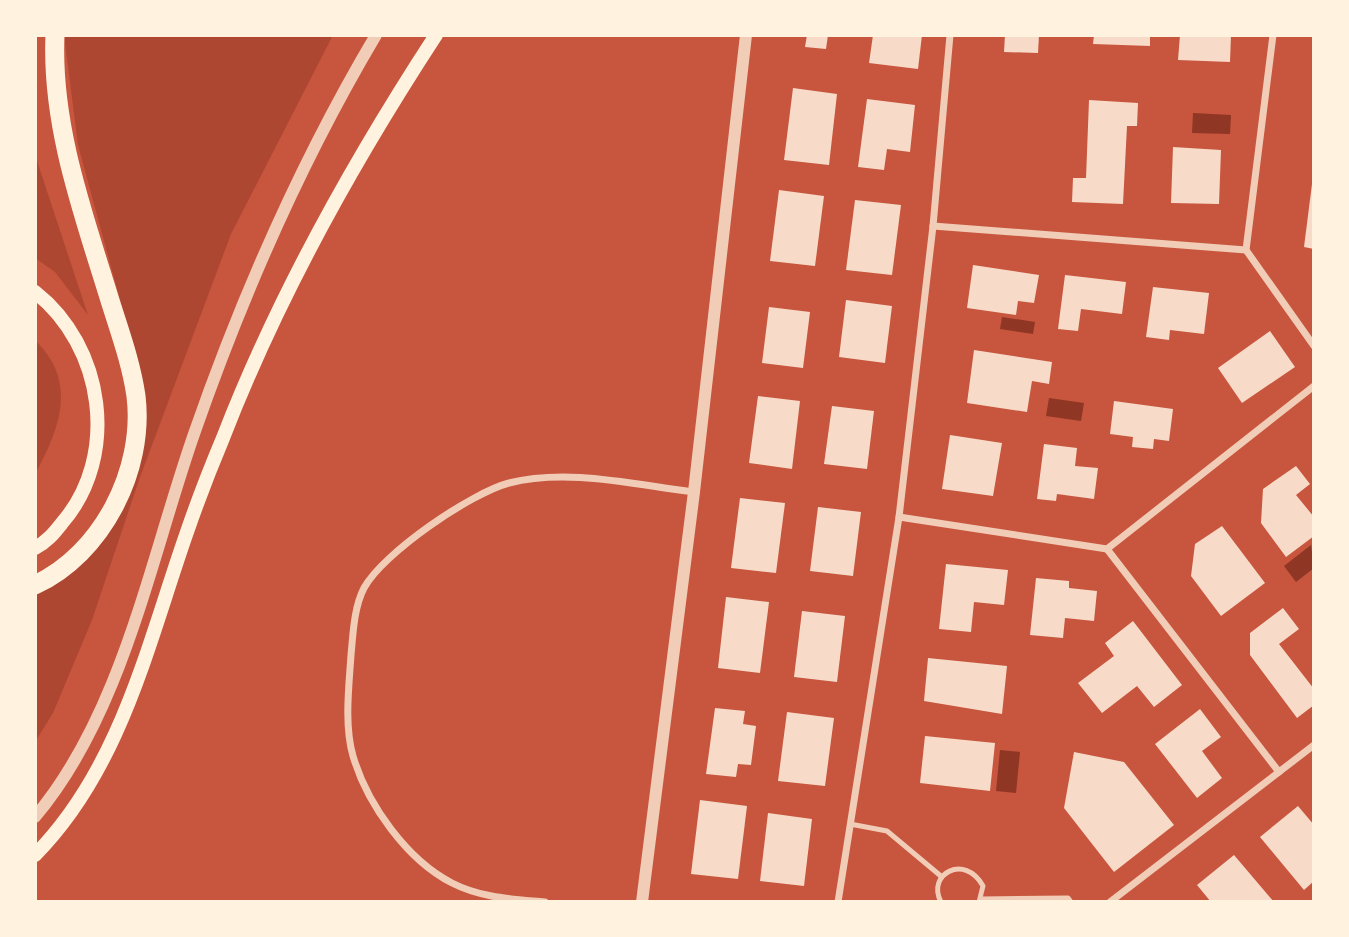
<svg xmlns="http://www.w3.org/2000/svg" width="1349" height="937" viewBox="0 0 1349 937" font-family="Helvetica,sans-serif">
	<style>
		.green { fill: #ae4732 }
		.water { fill: #8f3625 }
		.building { fill: #f7dbc8 }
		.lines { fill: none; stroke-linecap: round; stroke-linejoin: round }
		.service { stroke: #f1ccb7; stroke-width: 5 }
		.minor { stroke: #f1ccb7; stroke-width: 7 }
		.tertiary { stroke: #f1ccb7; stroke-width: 12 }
		.secondary { stroke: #fff3e0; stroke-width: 14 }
		.trunk { stroke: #fff3e0; stroke-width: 19 }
	</style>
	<rect width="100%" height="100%" fill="#c8553d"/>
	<g class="green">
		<path d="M64,35H333L231,234L139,480L92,620L53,713L35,742V587L108,525L142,381L78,145Z"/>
		<path d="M35,152L38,164L88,315L55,272L35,258Z"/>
		<path d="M35,340C78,382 60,428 35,474Z"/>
	</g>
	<g class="water">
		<path d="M1193,113L1231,115L1230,134L1192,133Z"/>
		<path d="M1002,317L1035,322L1033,334L1000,329Z"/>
		<path d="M1049,398L1084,403L1081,421L1046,416Z"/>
		<path d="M1311,545L1314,568L1296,582L1284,566Z"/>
		<path d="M1000,750L1020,752L1016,793L996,791Z"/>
	</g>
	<g class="building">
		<path d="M807,35H828L826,49L805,47Z"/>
		<path d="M873,35H922L918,69L869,63Z"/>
		<path d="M1005,35H1039L1038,53L1004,52Z"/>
		<path d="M1094,35H1150V46L1093,44Z"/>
		<path d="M1180,35H1231L1230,62L1178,60Z"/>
		<path d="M793,88L837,94L829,165L784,160Z"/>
		<path d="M867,99L915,105L910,152L887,149L884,170L858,167Z"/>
		<path d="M1089,100L1138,103L1137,126H1127L1123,204L1072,202L1073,178H1086Z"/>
		<path d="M1173,147L1221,150L1219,204L1171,203Z"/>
		<path d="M1312,184H1314V249L1304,247Z"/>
		<path d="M779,190L824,196L815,266L770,261Z"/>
		<path d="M855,200L901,205L892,275L846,270Z"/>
		<path d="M973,265L1039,275L1034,303L1018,301L1016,315L967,308Z"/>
		<path d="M1065,275L1126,282L1122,314L1081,309L1078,331L1058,329Z"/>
		<path d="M1153,287L1209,293L1204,334L1170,330L1169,340L1146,337Z"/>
		<path d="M846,300L892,306L885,363L839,357Z"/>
		<path d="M769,307L810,312L803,368L762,363Z"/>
		<path d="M1270,331L1295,367L1242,403L1218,368Z"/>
		<path d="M974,350L1052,362L1049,384L1032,381L1027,412L967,403Z"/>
		<path d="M758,396L800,401L792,469L749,463Z"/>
		<path d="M1114,401L1173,409L1169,441L1154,439L1153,449L1132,447L1133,437L1110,434Z"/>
		<path d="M832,406L874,411L867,469L824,464Z"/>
		<path d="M950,435L1002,443L993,496L942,489Z"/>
		<path d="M1044,444L1077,448L1075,466L1098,468L1094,499L1057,494L1056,501L1037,499Z"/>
		<path d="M1296,466L1310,484L1296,495L1314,517V536L1286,557L1261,523L1263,489Z"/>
		<path d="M740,498L785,503L776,573L731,568Z"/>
		<path d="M818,507L861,512L853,576L810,571Z"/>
		<path d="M1222,526L1265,583L1221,616L1191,576L1195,544Z"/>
		<path d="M946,564L1008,570L1004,605L974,602L971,632L939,629Z"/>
		<path d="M1036,578L1069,581V588L1097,591L1094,621L1065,618L1063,638L1030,635Z"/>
		<path d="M726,597L769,602L760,673L718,668Z"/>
		<path d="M1283,608L1299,629L1279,644L1314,689V705L1297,718L1250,655V633Z"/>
		<path d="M802,611L845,616L837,682L794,677Z"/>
		<path d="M1133,621L1182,685L1154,707L1137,686L1102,713L1078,683L1114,656L1105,643Z"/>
		<path d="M928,658L1007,666L1002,714L924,701Z"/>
		<path d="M715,708L745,711L743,724L756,726L751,765L738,764L736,777L706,774Z"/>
		<path d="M1200,709L1221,737L1202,751L1222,778L1197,798L1155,744Z"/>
		<path d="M787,712L834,718L825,786L778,781Z"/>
		<path d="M925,736L995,743L990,791L920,783Z"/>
		<path d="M1074,752L1124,762L1174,825L1114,872L1064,808Z"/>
		<path d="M700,800L747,806L738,879L691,874Z"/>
		<path d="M1298,806L1314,825V881L1304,890L1260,837Z"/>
		<path d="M768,813L812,819L804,886L760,881Z"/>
		<path d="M1234,855L1274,902H1211L1197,885Z"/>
	</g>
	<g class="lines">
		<g class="service">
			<path d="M850,824L887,831L942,877"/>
			<path d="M981,899L1068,898L1071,902"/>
			<path d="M941,902C926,874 965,853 983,886L979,902"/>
		</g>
		<g class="minor">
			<path d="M933,226L1246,250L1273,35"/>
			<path d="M1246,250L1314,346"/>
			<path d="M899,517L1107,549L1314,386"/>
			<path d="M1107,549L1279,772"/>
			<path d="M545,902C513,899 481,898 452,883C407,860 367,804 353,756C344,725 349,686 351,655C353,634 354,607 364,588C383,553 471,493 509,483C568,468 635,485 694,492"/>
			<path d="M838,902L899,517L933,226L950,35"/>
			<path d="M1110,902L1314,745"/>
		</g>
		<g class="tertiary">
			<path d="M35,817C122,714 150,560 194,434C241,299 303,158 376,35"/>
			<path d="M642,902L694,492L746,35"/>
		</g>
		<g class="secondary">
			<path d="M35,292C104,346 120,456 62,523C54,533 47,542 35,548"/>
			<path d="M35,855C121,768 148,643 187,532C198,500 210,469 223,438C278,296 353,162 436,35"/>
		</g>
		<path class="trunk" d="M35,585C102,554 145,470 136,396C131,361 118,327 108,294C82,210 51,124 55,35"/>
	</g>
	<rect width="1349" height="937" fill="none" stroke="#fff3e0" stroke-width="74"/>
</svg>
